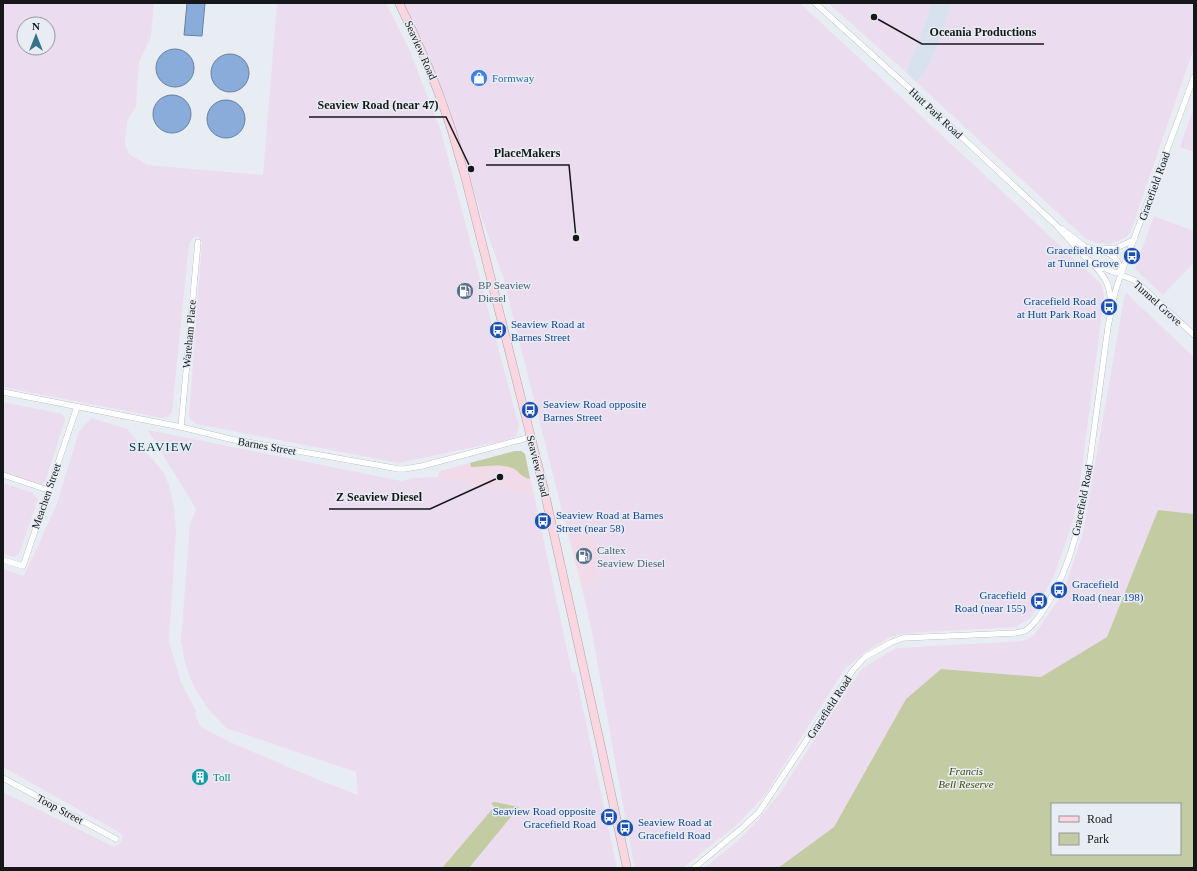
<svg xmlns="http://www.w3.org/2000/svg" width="1197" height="871" viewBox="0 0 1197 871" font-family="'Times New Roman',serif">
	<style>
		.commercial { fill: #f1dbe9 }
		.industrial { fill: #ecdcef; fill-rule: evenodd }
		.built { fill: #d8e1ee }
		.green { fill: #c3cba3; fill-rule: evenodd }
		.water { fill: #8aacdb; stroke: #677fa1 }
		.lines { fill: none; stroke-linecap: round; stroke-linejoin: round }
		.street-casing { stroke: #a5a9af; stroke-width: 6 }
		.secondary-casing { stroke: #a5a9af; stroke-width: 9 }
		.street { stroke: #fff; stroke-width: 5.5 }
		.secondary { stroke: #fbd5e0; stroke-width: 8 }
		.labels { text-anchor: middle; stroke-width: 3; stroke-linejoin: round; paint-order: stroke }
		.street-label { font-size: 11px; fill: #151719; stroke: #e8edf3 }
		.shop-label { font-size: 11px; fill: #366cbe; stroke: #e8edf3; text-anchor: start }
		.transit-label { font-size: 11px; fill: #164399; stroke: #e8edf3; text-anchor: start }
		.service-label { font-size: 11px; fill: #4e5e75; stroke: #e8edf3; text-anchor: start }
		.park-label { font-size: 11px; font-style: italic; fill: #444d0a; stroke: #e8edf3 }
		.culture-label { font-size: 11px; fill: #0d838f; stroke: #e8edf3; text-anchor: start }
		.quarter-label { font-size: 13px; letter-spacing: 1px; fill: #023749; stroke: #e8edf3 }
		.leader { fill: none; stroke: #151719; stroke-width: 1.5 }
		.callout-dot { fill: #151719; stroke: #e8edf3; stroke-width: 1.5 }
		.callout-label { font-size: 12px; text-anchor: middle; font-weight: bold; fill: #151719; stroke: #e8edf3; stroke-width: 3; stroke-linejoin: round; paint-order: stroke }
	</style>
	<rect width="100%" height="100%" fill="#e8edf3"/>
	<g class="commercial">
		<path d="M515,451H521L525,454L534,495L437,478L440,471Z"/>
		<path d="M567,530L593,535L601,570L597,581L583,592Z"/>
	</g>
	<g class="industrial">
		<path d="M3,3H154L151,37L139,62L136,106L127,121L125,144L129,154L148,165L263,175L277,3H386L409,49L441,131L519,426L516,436L507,440L399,463L196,424L191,420L189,416L202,242L199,237L197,236L192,239L189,244L172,412L168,417L162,418L3,387ZM24,24H48V48H24Z"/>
		<path d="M403,3H800L1098,281L1102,286L1104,297L1078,499L1072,524L1054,576L1034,613L1030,618L1016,627L926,632L903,634L890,637L865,652L844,670L765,795L741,821L683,868H635L629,839L592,632L583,592L597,581L601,570L593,535L567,530L503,277L483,221L448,104L423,42Z"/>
		<path d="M828,3H931L929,13L906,72Z"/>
		<path d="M951,3H1194V48L1130,233L1126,237L1111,244L1097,243L1086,239L916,82L927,69L942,34Z"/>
		<path d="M1194,107V152L1180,147Z"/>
		<path d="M1154,216L1194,231V262L1163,295L1135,269Z"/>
		<path d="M1126,293L1194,357V514L1158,510L1107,637L1041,677L941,669L906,699L834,827L778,868H704L738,841L759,819L780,793L824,725L861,670L866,666L896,648L1022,641L1034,635L1063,593L1083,533L1124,298Z"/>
		<path d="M3,402L62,414L64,417L65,420L45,482L40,485L3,474Z"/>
		<path d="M91,418L127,429L163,472L169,485L174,507L176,531L169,642L181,682L196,711L195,714L201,727L232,743L319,780L358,795L356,772L226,728L209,710L197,692L190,678L184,659L181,640L190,524L196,509L148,430L401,481L413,478L433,477L534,495L572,673L575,671L617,868H469L519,807L491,804L494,807L442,868H3V792L112,846H116L121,842L122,840V834L3,767V569L24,576L56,506L79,432Z"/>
		<path d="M3,483L33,493L38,500L19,554L14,557L3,553Z"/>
	</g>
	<path class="built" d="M931,3H951L942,34L927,69L916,82L906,72L929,13Z"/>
	<g class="green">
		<path d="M515,451H521L525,454L530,479C520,477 520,471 512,468C499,463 484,467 471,467L470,463Z"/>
		<path d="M1158,510L1194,514V868H778L834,827L906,699L941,669L1041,677L1107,637ZM1052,804H1180V854H1052Z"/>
		<path d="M495,802L519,807L469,868H442L494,807L491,803Z"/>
	</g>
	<g class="water">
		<path d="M187,3H205L202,36L184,35Z"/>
		<circle cx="175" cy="68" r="19"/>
		<circle cx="230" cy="73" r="19"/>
		<circle cx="172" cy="114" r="19"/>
		<circle cx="226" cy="119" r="19"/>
	</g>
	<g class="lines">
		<defs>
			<g id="street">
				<path d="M815,3L908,87L1055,224L1086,258L1097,266L1114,272L1116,273L1122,271"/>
				<path d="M1062,229L1085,247L1108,253L1114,257L1118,262L1122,271"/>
				<path d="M1102,249L1116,248L1134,240"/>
				<path d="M1095,266C1107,280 1109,284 1111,302"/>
				<path d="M1121,275L1136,281L1142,287L1194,335"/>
				<path d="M3,392L181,427L230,439L399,469H404L422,466L531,437"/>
				<path d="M181,427L198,242"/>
				<path d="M3,475L48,490"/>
				<path d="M3,560L23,566L77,407"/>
				<path d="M3,778L116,839"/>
				<path d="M694,868L742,828L759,812L853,670L865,657L890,643L903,638L1016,633C1019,632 1022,632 1025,631C1031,627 1036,621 1040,615C1065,581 1076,539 1085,497L1108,327L1115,292L1122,271L1194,77"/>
			</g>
			<path id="secondary" d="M399,3C419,43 437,85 451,128C456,144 460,160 465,176L543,485L601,747L627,868"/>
		</defs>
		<use href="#street" class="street-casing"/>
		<use href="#secondary" class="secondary-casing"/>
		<use href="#street" class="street"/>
		<use href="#secondary" class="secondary"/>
	</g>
	<defs>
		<symbol id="shop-disc" viewBox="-11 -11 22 22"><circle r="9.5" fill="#3f7fe0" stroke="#e8edf3"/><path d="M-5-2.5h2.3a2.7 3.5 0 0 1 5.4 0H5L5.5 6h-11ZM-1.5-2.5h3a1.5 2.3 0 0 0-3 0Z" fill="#fff"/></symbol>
		<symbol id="bus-disc" viewBox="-11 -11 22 22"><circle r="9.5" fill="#1a4fb4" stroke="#e8edf3"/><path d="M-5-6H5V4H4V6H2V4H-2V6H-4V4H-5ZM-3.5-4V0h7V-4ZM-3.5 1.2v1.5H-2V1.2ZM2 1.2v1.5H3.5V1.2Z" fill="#fff"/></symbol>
		<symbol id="fuel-disc" viewBox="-11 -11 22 22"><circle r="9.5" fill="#5c6f8a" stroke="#e8edf3"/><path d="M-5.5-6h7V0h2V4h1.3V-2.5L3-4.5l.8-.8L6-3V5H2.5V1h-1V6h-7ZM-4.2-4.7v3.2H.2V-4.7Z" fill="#fff"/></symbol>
		<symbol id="building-disc" viewBox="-11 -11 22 22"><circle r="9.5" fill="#0f9aa8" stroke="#e8edf3"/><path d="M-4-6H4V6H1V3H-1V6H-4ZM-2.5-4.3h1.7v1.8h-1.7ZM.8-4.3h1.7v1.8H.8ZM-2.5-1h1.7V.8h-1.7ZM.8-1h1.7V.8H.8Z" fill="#fff"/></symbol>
	</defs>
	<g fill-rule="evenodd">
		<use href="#shop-disc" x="469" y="68" width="20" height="20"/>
		<use href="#bus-disc" x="1122" y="246" width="20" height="20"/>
		<use href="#fuel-disc" x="455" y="281" width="20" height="20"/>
		<use href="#bus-disc" x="1099" y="297" width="20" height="20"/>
		<use href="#bus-disc" x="488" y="320" width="20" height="20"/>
		<use href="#bus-disc" x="520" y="400" width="20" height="20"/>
		<use href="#bus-disc" x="533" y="511" width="20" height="20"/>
		<use href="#fuel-disc" x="574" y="546" width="20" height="20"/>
		<use href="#bus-disc" x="1049" y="580" width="20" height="20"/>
		<use href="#bus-disc" x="1029" y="591" width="20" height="20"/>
		<use href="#building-disc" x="190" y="767" width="20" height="20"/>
		<use href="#bus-disc" x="599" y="807" width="20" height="20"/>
		<use href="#bus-disc" x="615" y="818" width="20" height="20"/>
	</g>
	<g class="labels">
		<g class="street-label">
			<text transform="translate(421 50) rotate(66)" y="4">Seaview Road</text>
			<text transform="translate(936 113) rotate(43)" y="4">Hutt Park Road</text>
			<text transform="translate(1154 186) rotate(-70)" y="4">Gracefield Road</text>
			<text transform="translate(1158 303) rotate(42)" y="4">Tunnel Grove</text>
			<text transform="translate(189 334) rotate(-85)" y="4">Wareham Place</text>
			<text transform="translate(267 446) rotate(10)" y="4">Barnes Street</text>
			<text transform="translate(538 466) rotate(76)" y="4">Seaview Road</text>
			<text transform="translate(46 496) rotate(-71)" y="4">Meachen Street</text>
			<text transform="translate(1082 500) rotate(-79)" y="4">Gracefield Road</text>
			<text transform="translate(829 707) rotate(-57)" y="4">Gracefield Road</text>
			<text transform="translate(60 809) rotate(28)" y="4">Toop Street</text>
		</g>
		<g class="shop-label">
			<text x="492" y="82">Formway</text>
		</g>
		<g class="transit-label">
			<text x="1119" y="254" text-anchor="end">Gracefield Road<tspan x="1119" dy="13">at Tunnel Grove</tspan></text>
			<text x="1096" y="305" text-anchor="end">Gracefield Road<tspan x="1096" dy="13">at Hutt Park Road</tspan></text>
			<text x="511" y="328">Seaview Road at<tspan x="511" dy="13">Barnes Street</tspan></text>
			<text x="543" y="408">Seaview Road opposite<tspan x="543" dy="13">Barnes Street</tspan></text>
			<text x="556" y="519">Seaview Road at Barnes<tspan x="556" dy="13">Street (near 58)</tspan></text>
			<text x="1072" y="588">Gracefield<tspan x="1072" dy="13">Road (near 198)</tspan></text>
			<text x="1026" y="599" text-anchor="end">Gracefield<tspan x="1026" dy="13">Road (near 155)</tspan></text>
			<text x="596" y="815" text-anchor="end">Seaview Road opposite<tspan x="596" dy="13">Gracefield Road</tspan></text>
			<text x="638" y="826">Seaview Road at<tspan x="638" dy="13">Gracefield Road</tspan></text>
		</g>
		<g class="service-label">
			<text x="478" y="289">BP Seaview<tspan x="478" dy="13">Diesel</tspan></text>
			<text x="597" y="554">Caltex<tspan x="597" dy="13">Seaview Diesel</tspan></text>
		</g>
		<g class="park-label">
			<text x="966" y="775">Francis<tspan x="966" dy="13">Bell Reserve</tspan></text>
		</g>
		<g class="culture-label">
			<text x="213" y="781">Toll</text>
		</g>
		<g class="quarter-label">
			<text x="161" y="451">SEAVIEW</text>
		</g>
	</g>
	<path class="leader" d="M874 17L922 44H1044M471 169L446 117H309M576 238L569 165H486M500 477L430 509H329"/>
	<g class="callout-dot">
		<circle cx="874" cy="17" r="4"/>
		<circle cx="471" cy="169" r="4"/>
		<circle cx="576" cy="238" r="4"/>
		<circle cx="500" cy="477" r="4"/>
	</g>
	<g class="callout-label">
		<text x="983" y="36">Oceania Productions</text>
		<text x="378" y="109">Seaview Road (near 47)</text>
		<text x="527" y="157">PlaceMakers</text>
		<text x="379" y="501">Z Seaview Diesel</text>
	</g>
	<rect width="1197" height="871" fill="none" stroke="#151719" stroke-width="8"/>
	<rect x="1051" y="803" width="130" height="52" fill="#e8edf3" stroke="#94979c"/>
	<rect x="1059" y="816" width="20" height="6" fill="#fbd5e0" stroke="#94979c"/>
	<text x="1087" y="823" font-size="12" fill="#151719">Road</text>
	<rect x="1059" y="833" width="20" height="12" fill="#c3cba3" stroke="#94979c"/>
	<text x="1087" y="843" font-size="12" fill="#151719">Park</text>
	<g transform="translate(36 36)"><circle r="19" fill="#e8edf3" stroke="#94979c"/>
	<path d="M0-3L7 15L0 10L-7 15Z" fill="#367189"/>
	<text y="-6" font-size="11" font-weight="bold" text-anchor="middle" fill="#151719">N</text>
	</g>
</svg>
